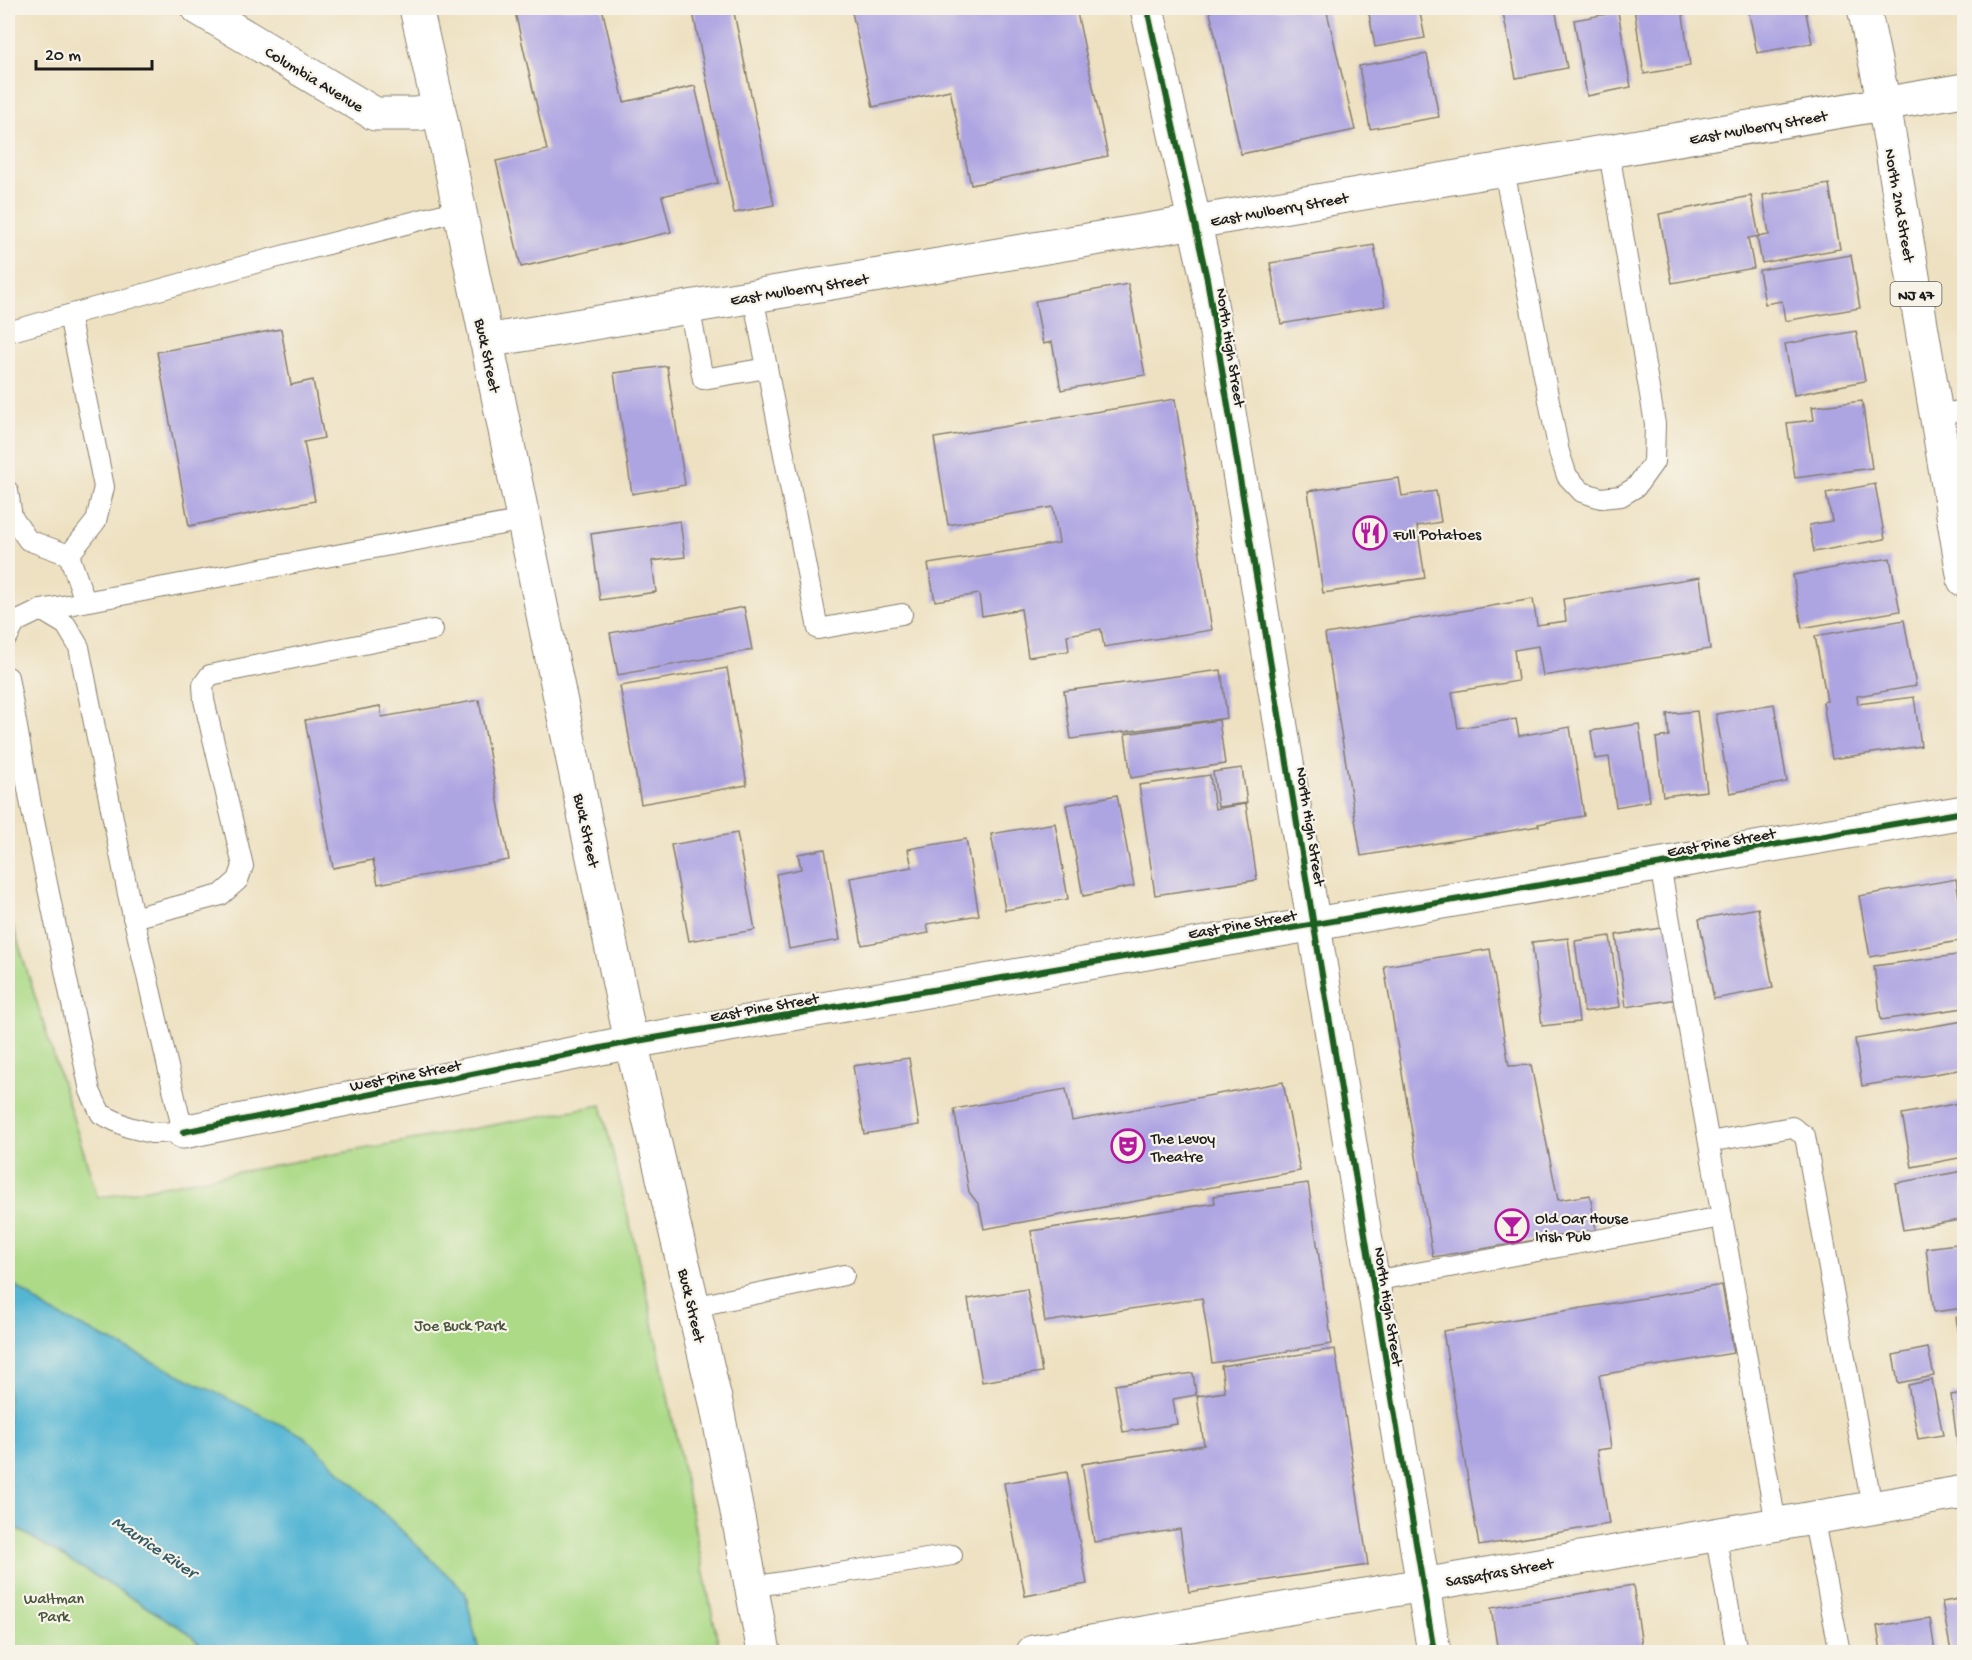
<svg xmlns="http://www.w3.org/2000/svg" width="1972" height="1660" viewBox="0 0 1972 1660" font-family="'Gochi Hand',sans-serif">
	<style>
		.green { fill: #acda87; stroke: #647b52; stroke-width: 1.5 }
		.water { fill: #55b6d4; stroke: #386978; stroke-width: 1.5 }
		.building { fill: #ada4e2 }
		.lines { fill: none; stroke-linecap: round; stroke-linejoin: round }
		.service-casing { stroke: #857e6e; stroke-width: 22 }
		.minor-casing { stroke: #857e6e; stroke-width: 35 }
		.tertiary-casing { stroke: #857e6e; stroke-width: 35 }
		.primary-casing { stroke: #857e6e; stroke-width: 35 }
		.service { stroke: #fff; stroke-width: 20 }
		.minor { stroke: #fff; stroke-width: 33 }
		.tertiary { stroke: #fff; stroke-width: 33 }
		.primary { stroke: #fff; stroke-width: 33 }
		.cycleway-casing { stroke: #f7f3e8; stroke-width: 10 }
		.cycleway { stroke: #1b5e20; stroke-width: 6 }
		.labels { text-anchor: middle; stroke-width: 4.5; stroke-linejoin: round; paint-order: stroke }
		.shield { fill: #f7f3e8; stroke: #5e5c59; stroke-width: 1.5 }
		.shield-label { font-size: 15px; font-weight: bold; fill: #1c1c1c }
		.street-label { font-size: 16px; fill: #1c1c1c; stroke: #f7f3e8 }
		.poi-label { font-size: 16px; fill: #1c1c1c; stroke: #f7f3e8; text-anchor: start }
		.park-label { font-size: 16px; fill: #47553c; stroke: #f7f3e8 }
		.water-label { font-size: 18px; font-style: italic; fill: #335a66; stroke: #f7f3e8 }
	</style>
	<rect width="100%" height="100%" fill="#f7f3e8"/>
	<filter id="ink" filterUnits="userSpaceOnUse"><feTurbulence type="fractalNoise" baseFrequency=".0167" numOctaves="2"/><feDisplacementMap in="SourceGraphic" scale="12" xChannelSelector="R" yChannelSelector="G"/><feConvolveMatrix kernelMatrix="1 2 1 2 8 2 1 2 1" color-interpolation-filters="sRGB"/></filter>
	<filter id="wash" filterUnits="userSpaceOnUse"><feTurbulence type="fractalNoise" baseFrequency=".008" numOctaves="4" result="noise"/><feDisplacementMap in="SourceGraphic" scale="24" xChannelSelector="R" yChannelSelector="G"/><feGaussianBlur stdDeviation="1.35" result="paint"/><feColorMatrix in="noise" values="0 0 0 0 0 0 0 0 0 0 0 0 0 0 0 0 0 1.4 0 .05"/><feComposite in="paint" operator="in"/></filter>
	<g filter="url(#wash)">
		<rect width="100%" height="100%" fill="#eee1c1"/>
		<g class="green">
			<path d="M8,910L98,1198L601,1105L647,1294L720,1652H479L465,1592L50,1311L8,1280Z"/>
			<path d="M8,1523L186,1631L208,1652H8Z"/>
		</g>
		<path class="water" d="M8,1280L50,1311L304,1436L465,1592L479,1652H208L186,1631L8,1523Z"/>
		<g id="blocks">
			<g class="building">
				<path d="M514,8H602L624,102L695,86L718,183L662,196L671,232L521,267L496,161L547,150Z"/>
				<path d="M692,8H733L774,205L734,213Z"/>
				<path d="M851,8H1076L1108,156L971,185L950,90L873,107Z"/>
				<path d="M1209,8H1326L1355,130L1241,154Z"/>
				<path d="M1368,8H1419L1425,38L1375,47Z"/>
				<path d="M1502,8H1555L1567,68L1516,78Z"/>
				<path d="M1634,8H1682L1690,66L1644,74Z"/>
				<path d="M1748,8H1805L1812,43L1757,53Z"/>
				<path d="M1618,12L1631,87L1587,96L1574,20Z"/>
				<path d="M1427,54L1439,117L1370,129L1359,66Z"/>
				<path d="M1829,184L1840,249L1762,263L1757,237L1769,235L1763,195Z"/>
				<path d="M1751,196L1759,236L1748,238L1754,268L1672,283L1659,214Z"/>
				<path d="M1374,245L1385,306L1281,324L1270,263Z"/>
				<path d="M1851,255L1860,308L1785,321L1782,301L1765,304L1759,270Z"/>
				<path d="M1128,284L1145,375L1061,390L1052,342L1043,344L1035,301Z"/>
				<path d="M281,329L291,385L313,380L324,438L304,442L315,501L189,526L157,352Z"/>
				<path d="M1856,331L1865,381L1794,395L1785,344Z"/>
				<path d="M667,366L685,485L632,494L614,373Z"/>
				<path d="M1175,399L1212,630L1104,647L1101,629L1067,635L1069,651L1028,657L1021,609L982,616L979,594L935,601L928,564L1059,543L1053,507L948,525L934,438Z"/>
				<path d="M1862,401L1872,468L1795,478L1787,423L1814,420L1812,407Z"/>
				<path d="M1399,478L1402,496L1436,491L1441,522L1417,526L1425,578L1323,593L1308,491Z"/>
				<path d="M1875,484L1885,539L1814,552L1809,525L1832,521L1826,493Z"/>
				<path d="M680,521L685,557L652,561L656,592L600,600L591,534Z"/>
				<path d="M1890,558L1900,611L1802,628L1793,575Z"/>
				<path d="M8,566L11,581H8Z"/>
				<path d="M1700,577L1710,649L1543,676L1538,646L1514,650L1518,681L1452,692L1458,728L1516,719L1519,736L1570,727L1584,816L1538,824L1539,826L1361,856L1325,634L1533,599L1537,625L1566,621L1563,599Z"/>
				<path d="M744,607L752,650L618,675L610,633Z"/>
				<path d="M1904,620L1916,686L1857,696L1858,704L1914,697L1921,746L1832,759L1823,702L1827,701L1815,636Z"/>
				<path d="M727,668L747,785L641,804L620,686Z"/>
				<path d="M1221,670L1227,718L1071,739L1064,691Z"/>
				<path d="M479,700L509,860L378,884L373,860L333,868L305,720L380,706L382,717Z"/>
				<path d="M1774,704L1787,782L1730,793L1716,714Z"/>
				<path d="M1697,711L1707,791L1663,796L1656,738L1669,736L1667,714Z"/>
				<path d="M1219,720L1225,764L1131,778L1125,734Z"/>
				<path d="M1639,724L1650,801L1616,807L1609,757L1595,759L1591,731Z"/>
				<path d="M1242,768L1247,803L1218,807L1213,772Z"/>
				<path d="M1210,775L1215,809L1246,804L1257,880L1155,895L1139,785Z"/>
				<path d="M1117,795L1134,886L1083,896L1066,805Z"/>
				<path d="M1055,823L1068,899L1005,910L991,834Z"/>
				<path d="M737,833L755,930L689,941L671,845Z"/>
				<path d="M966,839L979,915L927,924L929,933L862,945L850,878L912,867L908,849Z"/>
				<path d="M825,849L840,940L789,949L776,874L801,869L798,854Z"/>
				<path d="M1956,879L1964,930V940L1870,957L1859,896Z"/>
				<path d="M1758,908L1773,988L1714,999L1699,919Z"/>
				<path d="M1674,926L1684,998L1626,1007L1616,935Z"/>
				<path d="M1610,936L1620,1007L1584,1012L1575,941Z"/>
				<path d="M1568,938L1579,1022L1542,1026L1532,942Z"/>
				<path d="M1490,949L1509,1066L1531,1065L1558,1200L1590,1195L1596,1230L1433,1257L1384,966Z"/>
				<path d="M1964,954V1008L1881,1020L1874,966Z"/>
				<path d="M1964,1021V1069L1862,1086L1855,1039Z"/>
				<path d="M909,1058L919,1125L864,1134L853,1066Z"/>
				<path d="M1283,1082L1300,1171L984,1229L979,1205L969,1192L954,1109L1066,1089L1072,1121Z"/>
				<path d="M1964,1102V1157L1912,1167L1902,1114Z"/>
				<path d="M1964,1171V1219L1903,1230L1895,1183Z"/>
				<path d="M1308,1183L1332,1344L1212,1363L1202,1298L1045,1322L1031,1231L1215,1203L1214,1196Z"/>
				<path d="M1964,1243V1308L1934,1312L1926,1248Z"/>
				<path d="M1722,1285L1734,1353L1599,1375L1611,1448L1597,1450L1609,1524L1479,1546L1443,1331Z"/>
				<path d="M1027,1289L1042,1372L982,1382L968,1299Z"/>
				<path d="M1964,1315V1356H1963L1956,1317Z"/>
				<path d="M1928,1348L1934,1376L1898,1383L1893,1355Z"/>
				<path d="M1335,1349L1368,1565L1189,1592L1180,1529L1094,1542L1082,1464L1204,1445L1197,1396L1225,1392L1221,1366Z"/>
				<path d="M1193,1373L1196,1395L1173,1399L1177,1424L1123,1432L1115,1385Z"/>
				<path d="M1932,1380L1943,1435L1918,1439L1908,1385Z"/>
				<path d="M1964,1393V1448L1958,1449L1951,1395Z"/>
				<path d="M1067,1472L1087,1584L1025,1596L1004,1483Z"/>
				<path d="M1964,1557V1575H1963L1961,1558Z"/>
				<path d="M1633,1585L1643,1652H1498L1491,1608Z"/>
				<path d="M1964,1598V1652H1951L1942,1602Z"/>
				<path d="M1930,1618L1935,1652H1881L1877,1626Z"/>
			</g>
		</g>
	</g>
	<g filter="url(#ink)">
		<use href="#blocks" fill-opacity="0" stroke="#857e6e" stroke-width="1.5"/>
		<g class="lines">
			<defs>
				<g id="service">
					<path d="M1504,170L1559,452L1567,476L1582,492L1601,498L1621,496L1636,487L1654,462L1655,424L1609,152"/>
					<path d="M753,296L818,629L902,614"/>
					<path d="M689,306L703,379L767,368"/>
					<path d="M69,315L104,487L96,521L69,555"/>
					<path d="M8,332L255,263L459,210"/>
					<path d="M1937,415L1964,410"/>
					<path d="M8,491L12,517L28,540L69,555L85,601"/>
					<path d="M41,610L524,520"/>
					<path d="M8,636L16,622L41,610L66,625L79,647L128,894L183,1132L152,1133L128,1127L101,1114L90,1091L32,811L8,677"/>
					<path d="M1660,865L1776,1524"/>
					<path d="M133,918L221,895L238,880L243,866L204,700L203,685L210,675L433,630"/>
					<path d="M1709,1142L1792,1127L1805,1136L1872,1507"/>
					<path d="M1373,1281L1722,1217"/>
					<path d="M693,1307L844,1275"/>
					<path d="M1813,1517L1840,1652"/>
					<path d="M1715,1534L1737,1652"/>
					<path d="M751,1587L952,1555"/>
				</g>
				<g id="minor">
					<path d="M198,8L375,114H419L438,105"/>
					<path d="M416,8L438,105L631,1042L716,1403L764,1652"/>
					<path d="M486,341L1195,222L1964,90"/>
					<path d="M183,1132L631,1042L1964,812"/>
					<path d="M1033,1652L1964,1492"/>
				</g>
				<path id="tertiary" d="M1147,8L1207,279L1434,1652"/>
				<path id="primary" d="M1864,8L1884,104L1964,580"/>
			</defs>
			<use href="#service" class="service-casing"/>
			<use href="#minor" class="minor-casing"/>
			<use href="#tertiary" class="tertiary-casing"/>
			<use href="#primary" class="primary-casing"/>
			<use href="#service" class="service"/>
			<use href="#minor" class="minor"/>
			<use href="#tertiary" class="tertiary"/>
			<use href="#primary" class="primary"/>
			<defs>
				<g id="cycleway">
					<path d="M1147,8L1207,279L1434,1652"/>
					<path d="M183,1132L631,1042L1964,812"/>
				</g>
			</defs>
			<use href="#cycleway" class="cycleway-casing"/>
			<use href="#cycleway" class="cycleway"/>
		</g>
	</g>
	<defs>
		<symbol id="restaurant-ring" viewBox="-11 -11 22 22"><circle r="9.5" fill="#f7f3e8" stroke="#b5179e" stroke-width="1.5"/><path d="M-5-6h1v4h1v-4h1v4h1v-4h1v5L-1.5 .5V6h-2V.5L-5-1ZM5-6V6H3V1.5H1.5Q1.5-4 5-6Z" fill="#b5179e"/></symbol>
		<symbol id="theatre-ring" viewBox="-11 -11 22 22"><circle r="9.5" fill="#f7f3e8" stroke="#b5179e" stroke-width="1.5"/><path d="M-5-5.5Q0-4 5-5.5V0Q5 5 0 6Q-5 5-5 0ZM-3.3-2.5H-1v1.5H-3.3ZM1-2.5H3.3v1.5H1ZM-2.8 1Q0 5.5 2.8 1Z" fill="#b5179e"/></symbol>
		<symbol id="bar-ring" viewBox="-11 -11 22 22"><circle r="9.5" fill="#f7f3e8" stroke="#b5179e" stroke-width="1.5"/><path d="M-6-5H6L.8 .8V4.5H3.5V6h-7V4.5H-.8V.8Z" fill="#b5179e"/></symbol>
	</defs>
	<g fill-rule="evenodd">
		<use href="#restaurant-ring" x="1351" y="514" width="38" height="38"/>
		<use href="#theatre-ring" x="1109" y="1127" width="38" height="38"/>
		<use href="#bar-ring" x="1493" y="1207" width="38" height="38"/>
	</g>
	<g class="labels">
		<rect class="shield" x="1890.5" y="282" width="51" height="24" rx="4.5"/>
		<g class="shield-label">
			<text x="1916" y="299">NJ 47</text>
		</g>
		<g class="street-label">
			<text transform="translate(315 78) rotate(31)" y="6">Columbia Avenue</text>
			<text transform="translate(1758 126) rotate(-10)" y="6">East Mulberry Street</text>
			<text transform="translate(1901 205) rotate(80)" y="6">North 2nd Street</text>
			<text transform="translate(1279 208) rotate(-10)" y="6">East Mulberry Street</text>
			<text transform="translate(799 288) rotate(-9)" y="6">East Mulberry Street</text>
			<text transform="translate(1232 347) rotate(81)" y="6">North High Street</text>
			<text transform="translate(489 355) rotate(78)" y="6">Buck Street</text>
			<text transform="translate(1312 826) rotate(81)" y="6">North High Street</text>
			<text transform="translate(588 830) rotate(78)" y="6">Buck Street</text>
			<text transform="translate(1721 841) rotate(-10)" y="6">East Pine Street</text>
			<text transform="translate(1242 923) rotate(-10)" y="6">East Pine Street</text>
			<text transform="translate(764 1006) rotate(-10)" y="6">East Pine Street</text>
			<text transform="translate(405 1074) rotate(-11)" y="6">West Pine Street</text>
			<text transform="translate(693 1305) rotate(77)" y="6">Buck Street</text>
			<text transform="translate(1390 1306) rotate(81)" y="6">North High Street</text>
			<text transform="translate(1499 1571) rotate(-10)" y="6">Sassafras Street</text>
		</g>
		<g class="poi-label">
			<text x="1393" y="539">Full Potatoes</text>
			<text x="1151" y="1143">The Levoy<tspan x="1151" dy="18">Theatre</tspan></text>
			<text x="1535" y="1223">Old Oar House<tspan x="1535" dy="18">Irish Pub</tspan></text>
		</g>
		<g class="park-label">
			<text x="460" y="1330">Joe Buck Park</text>
			<text x="54" y="1603">Waltman<tspan x="54" dy="18">Park</tspan></text>
		</g>
		<g class="water-label">
			<text transform="translate(155 1546) rotate(34)" y="6">Maurice River</text>
		</g>
	</g>
	<rect width="1972" height="1660" fill="none" stroke="#f7f3e8" stroke-width="30"/>
	<path d="M36 60v9h116v-9" fill="none" stroke="#1c1c1c" stroke-width="3"/>
	<text x="45" y="60" font-size="18" fill="#1c1c1c" stroke="#f7f3e8" stroke-width="4.5" paint-order="stroke">20 m</text>
</svg>
